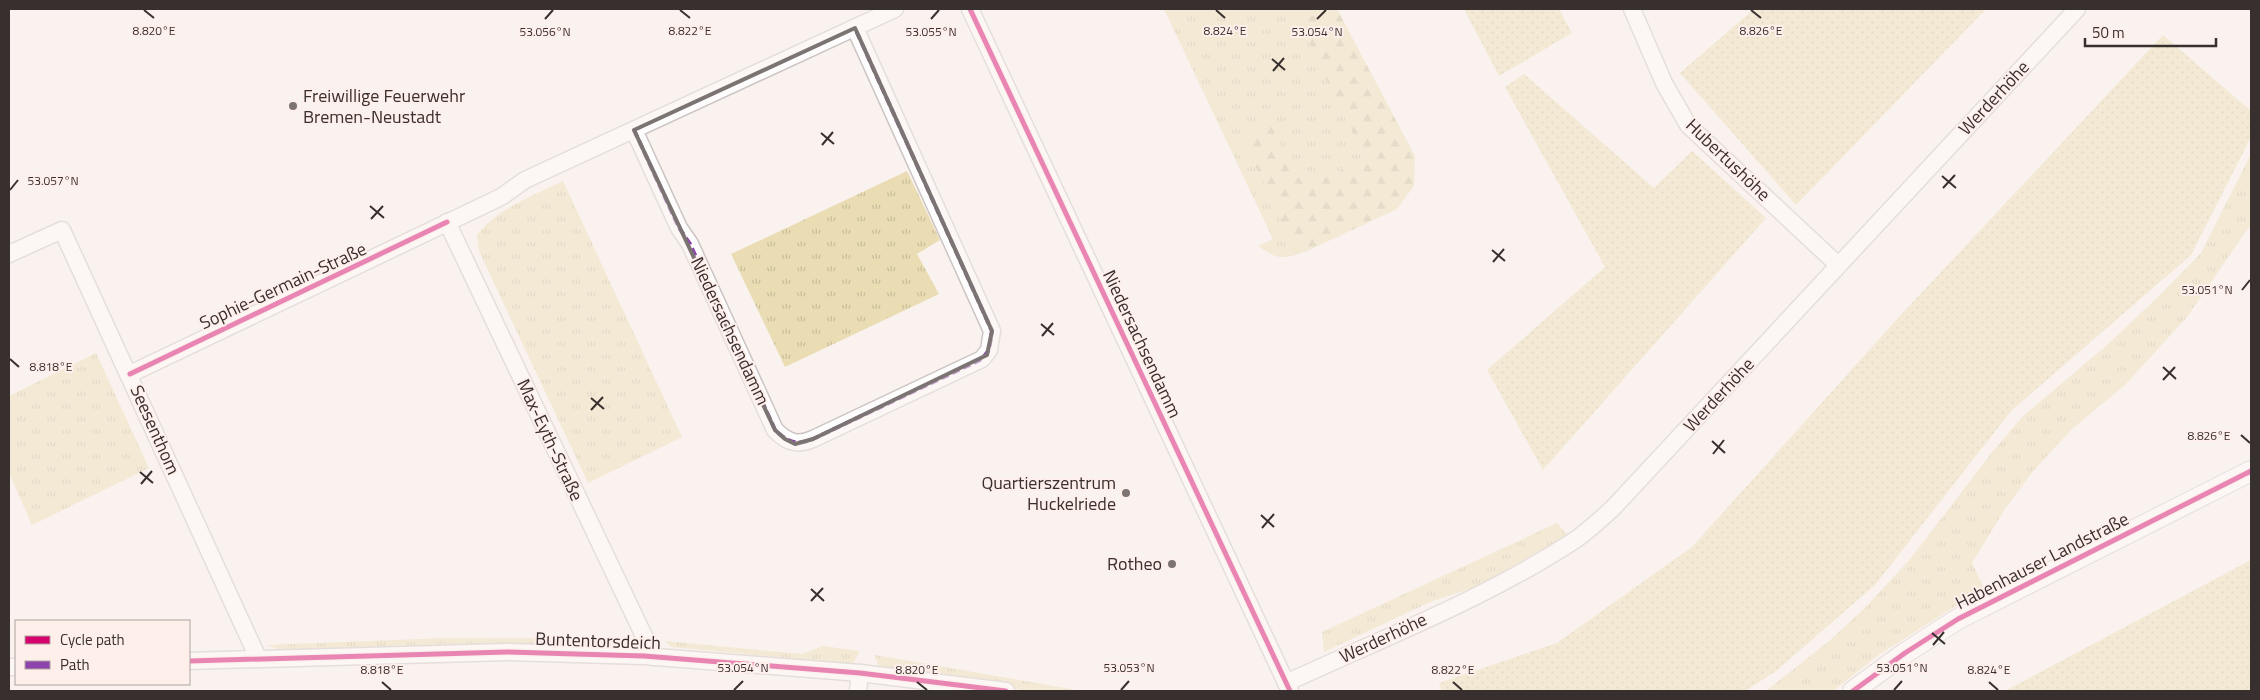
<svg xmlns="http://www.w3.org/2000/svg" width="2260" height="700" viewBox="0 0 2260 700" font-family="'Titillium Web',sans-serif">
	<style>
		.grass { fill: url(#grass-tufts) }
		.forest { fill: url(#forest-firs) }
		.garden { fill: url(#garden-dots) }
		.lines { fill: none; stroke-linecap: round; stroke-linejoin: round }
		.minor-casing { stroke: #ccc5c3; stroke-width: 19 }
		.tertiary-casing { stroke: #ccc5c3; stroke-width: 22 }
		.minor { stroke: #fefdfd; stroke-width: 16 }
		.tertiary { stroke: #fefdfd; stroke-width: 20 }
		.quiet { stroke: #8e44ad; stroke-width: 4; stroke-dasharray: 8 4; stroke-linecap: butt }
		.cycleway-casing { stroke: #feefeb; stroke-width: 8 }
		.cycleway { stroke: #d6006c; stroke-width: 5 }
		.marked { fill: none; stroke: #7b7472; stroke-width: 4; stroke-linejoin: round }
		.ticks { fill: none; stroke: #37302e; stroke-width: 2 }
		.poi-dot { fill: #7b7472; stroke: #feefeb; stroke-width: 2 }
		.labels { text-anchor: middle; stroke-width: 4; stroke-linejoin: round; paint-order: stroke }
		.poi-label { font-size: 18px; fill: #37302e; stroke: #feefeb; text-anchor: end }
		.street-label { font-size: 18px; fill: #37302e; stroke: #feefeb }
		.ticks-label { font-size: 12px; text-anchor: middle; fill: #37302e; stroke: #feefeb; stroke-width: 4; stroke-linejoin: round; paint-order: stroke }
	</style>
	<defs>
		<pattern id="grass-tufts" width="24" height="20" patternUnits="userSpaceOnUse" patternTransform="scale(1.25)"><rect width="24" height="20" fill="#eaddb4"/><path d="M3 7l-1-3M5 7V3M7 7l1-3M15 17l-1-3M17 17v-4M19 17l1-3" fill="none" stroke="#c9be9b"/></pattern>
		<pattern id="forest-firs" width="22" height="20" patternUnits="userSpaceOnUse" patternTransform="scale(1.25)"><rect width="22" height="20" fill="#eaddb4"/><path d="M5 1l3.5 6h-7zM16 11l3.5 6h-7z" fill="#c9be9b"/></pattern>
		<pattern id="garden-dots" width="8" height="8" patternUnits="userSpaceOnUse" patternTransform="scale(1.25)"><rect width="8" height="8" fill="#eaddb4"/><path d="M2 2h.1M6 6h.1" fill="none" stroke="#c9be9b" stroke-width="1.8" stroke-linecap="round"/></pattern>
	</defs>
	<rect width="100%" height="100%" fill="#faf2ef"/>
	<g class="grass">
		<path d="M1164,9H1333L1299,21L1364,156L1335,175L1301,181L1271,127L1294,245L1307,251C1283,259 1280,261 1258,246L1273,239Z"/>
		<path d="M2251,154V224L2187,317L2125,385L2072,429L2034,470L2005,509L1972,563L1984,588L1880,654L1833,691H1766L1828,642L1865,608L1911,558L1990,455L2022,417L2106,346L2160,295L2201,253Z"/>
		<path d="M907,171L940,240L917,254L939,294L785,367L731,254Z"/>
		<path d="M563,181L682,437L588,483L479,251L477,235C498,208 533,196 563,181Z"/>
		<path d="M96,353L149,468L32,525L9,473V396Z"/>
		<path d="M1557,523L1567,535L1478,586L1430,602L1324,652L1322,632Z"/>
		<path d="M446,638L619,639L600,645L446,644L281,650L267,645Z"/>
		<path d="M665,641L802,654L823,646L860,651L853,664L672,647Z"/>
		<path d="M875,655L1082,691H1029L879,667Z"/>
	</g>
	<path class="forest" d="M1333,9H1337L1415,156L1414,186L1397,209L1307,251L1294,245L1243,141L1271,126L1301,181L1335,175L1364,156L1298,21Z"/>
	<g class="garden">
		<path d="M1464,9H1559L1572,33L1499,76Z"/>
		<path d="M1754,9H1986L1796,205L1680,73Z"/>
		<path d="M2163,35L2251,111V137L2191,255L2011,411L1875,585L1776,671L1745,691H1442L1439,683L1557,643L1692,547L1898,318Z"/>
		<path d="M1524,74L1654,188L1692,151L1766,218L1543,470L1487,370L1605,267L1505,87Z"/>
		<path d="M2251,560V691H2005Z"/>
	</g>
	<g class="lines">
		<defs>
			<g id="minor">
				<path d="M970,9L1290,691"/>
				<path d="M1632,9L1664,83L1688,125L1838,265"/>
				<path d="M634,130L679,228L690,244L775,430C787,442 797,446 813,439L982,359L989,350L992,331L855,28"/>
				<path d="M447,222L654,657"/>
				<path d="M9,254L62,230L258,658"/>
				<path d="M130,374L501,197L525,180L895,9"/>
				<path d="M189,661L507,652L644,656L860,673L1006,691"/>
				<path d="M9,667H16"/>
				<path d="M1286,683C1383,638 1485,599 1575,540C1588,531 1601,519 1613,508L2077,9"/>
				<path d="M858,691L860,673"/>
			</g>
			<path id="tertiary" d="M1853,691L1905,653L1958,619L2251,471"/>
		</defs>
		<use href="#minor" class="minor-casing"/>
		<use href="#tertiary" class="tertiary-casing"/>
		<use href="#minor" class="minor"/>
		<use href="#tertiary" class="tertiary"/>
		<path class="quiet" d="M634,130L679,228L690,244L775,430C787,442 797,446 813,439L982,359L989,350L992,331L855,28"/>
		<defs>
			<g id="cycleway">
				<path d="M970,9L1290,691"/>
				<path d="M130,374L447,222"/>
				<path d="M189,661L507,652L644,656L860,673L1006,691"/>
				<path d="M1853,691L1905,653L1958,619L2251,471"/>
			</g>
		</defs>
		<use href="#cycleway" class="cycleway-casing"/>
		<use href="#cycleway" class="cycleway"/>
	</g>
	<path d="M0 0H2260V700H0ZM855,28L992,331L987,355L813,439L795,444L785,439L775,430L634,130Z" fill="#faf2ef" fill-opacity=".55" fill-rule="evenodd"/>
	<path class="marked" d="M855,28L992,331L987,355L813,439L795,444L785,439L775,430L634,130Z"/>
	<path class="ticks" d="M144,10L154,18M680,10L690,18M1216,10L1225,18M1751,10L1761,18M545,19L553,10M931,19L939,10M1317,19L1326,10M1272,59L1285,70M1273,71L1284,58M821,133L834,144M822,145L833,132M1942,176L1956,188M1943,188L1955,175M10,190L18,180M370,206L384,218M371,219L383,206M1492,250L1505,261M1493,262L1504,249M2242,290L2250,280M1041,324L1054,335M1042,336L1053,323M10,359L19,367M2163,367L2176,379M2163,380L2175,367M591,398L604,409M591,410L603,397M2241,435L2250,443M1712,441L1725,453M1713,454L1724,440M140,472L153,483M141,484L152,471M1261,515L1274,527M1262,528L1274,514M811,589L824,601M811,601L823,588M1932,633L1945,644M1933,645L1944,632M382,682L391,690M917,682L927,690M1453,682L1462,690M1989,682L1998,690M734,690L743,681M1121,690L1129,681M1894,690L1902,681"/>
	<g class="poi-dot">
		<circle cx="293" cy="106" r="5"/>
		<circle cx="1126" cy="493" r="5"/>
		<circle cx="1172" cy="564" r="5"/>
	</g>
	<g class="labels">
		<g class="poi-label">
			<text x="303" y="102" text-anchor="start">Freiwillige Feuerwehr<tspan x="303" dy="21">Bremen-Neustadt</tspan></text>
			<text x="1116" y="489">Quartierszentrum<tspan x="1116" dy="21">Huckelriede</tspan></text>
			<text x="1162" y="570">Rotheo</text>
		</g>
		<g class="street-label">
			<text transform="translate(1994 98) rotate(-47)" y="6">Werderhöhe</text>
			<text transform="translate(1728 160) rotate(44)" y="6">Hubertushöhe</text>
			<text transform="translate(283 286) rotate(-25)" y="6">Sophie-Germain-Straße</text>
			<text transform="translate(730 331) rotate(65)" y="6">Niedersachsendamm</text>
			<text transform="translate(1142 344) rotate(65)" y="6">Niedersachsendamm</text>
			<text transform="translate(1719 395) rotate(-47)" y="6">Werderhöhe</text>
			<text transform="translate(155 430) rotate(66)" y="6">Seesenthom</text>
			<text transform="translate(550 440) rotate(65)" y="6">Max-Eyth-Straße</text>
			<text transform="translate(2042 561) rotate(-27)" y="6">Habenhauser Landstraße</text>
			<text transform="translate(1383 638) rotate(-25)" y="6">Werderhöhe</text>
			<text transform="translate(598 641) rotate(2)" y="6">Buntentorsdeich</text>
		</g>
	</g>
	<g class="ticks-label">
		<text x="154" y="35">8.820°E</text>
		<text x="690" y="35">8.822°E</text>
		<text x="1225" y="35">8.824°E</text>
		<text x="1761" y="35">8.826°E</text>
		<text x="545" y="36">53.056°N</text>
		<text x="931" y="36">53.055°N</text>
		<text x="1317" y="36">53.054°N</text>
		<text x="53" y="185">53.057°N</text>
		<text x="2207" y="294">53.051°N</text>
		<text x="51" y="371">8.818°E</text>
		<text x="2209" y="440">8.826°E</text>
		<text x="743" y="672">53.054°N</text>
		<text x="1129" y="672">53.053°N</text>
		<text x="1902" y="672">53.051°N</text>
		<text x="382" y="674">8.818°E</text>
		<text x="917" y="674">8.820°E</text>
		<text x="1453" y="674">8.822°E</text>
		<text x="1989" y="674">8.824°E</text>
	</g>
	<rect width="2260" height="700" fill="none" stroke="#37302e" stroke-width="20"/>
	<rect x="15" y="620" width="175" height="65" fill="#feefeb" stroke="#aea39f"/>
	<rect x="25" y="636" width="25" height="8" fill="#d6006c" stroke="#aea39f"/>
	<text x="60" y="645" font-size="15" fill="#37302e">Cycle path</text>
	<rect x="25" y="661" width="25" height="8" fill="#8e44ad" stroke="#aea39f"/>
	<text x="60" y="670" font-size="15" fill="#37302e">Path</text>
	<path d="M2085 38v8h131v-8" fill="none" stroke="#37302e" stroke-width="2.5"/>
	<text x="2092" y="38" font-size="15" fill="#37302e" stroke="#feefeb" stroke-width="4" paint-order="stroke">50 m</text>
</svg>
